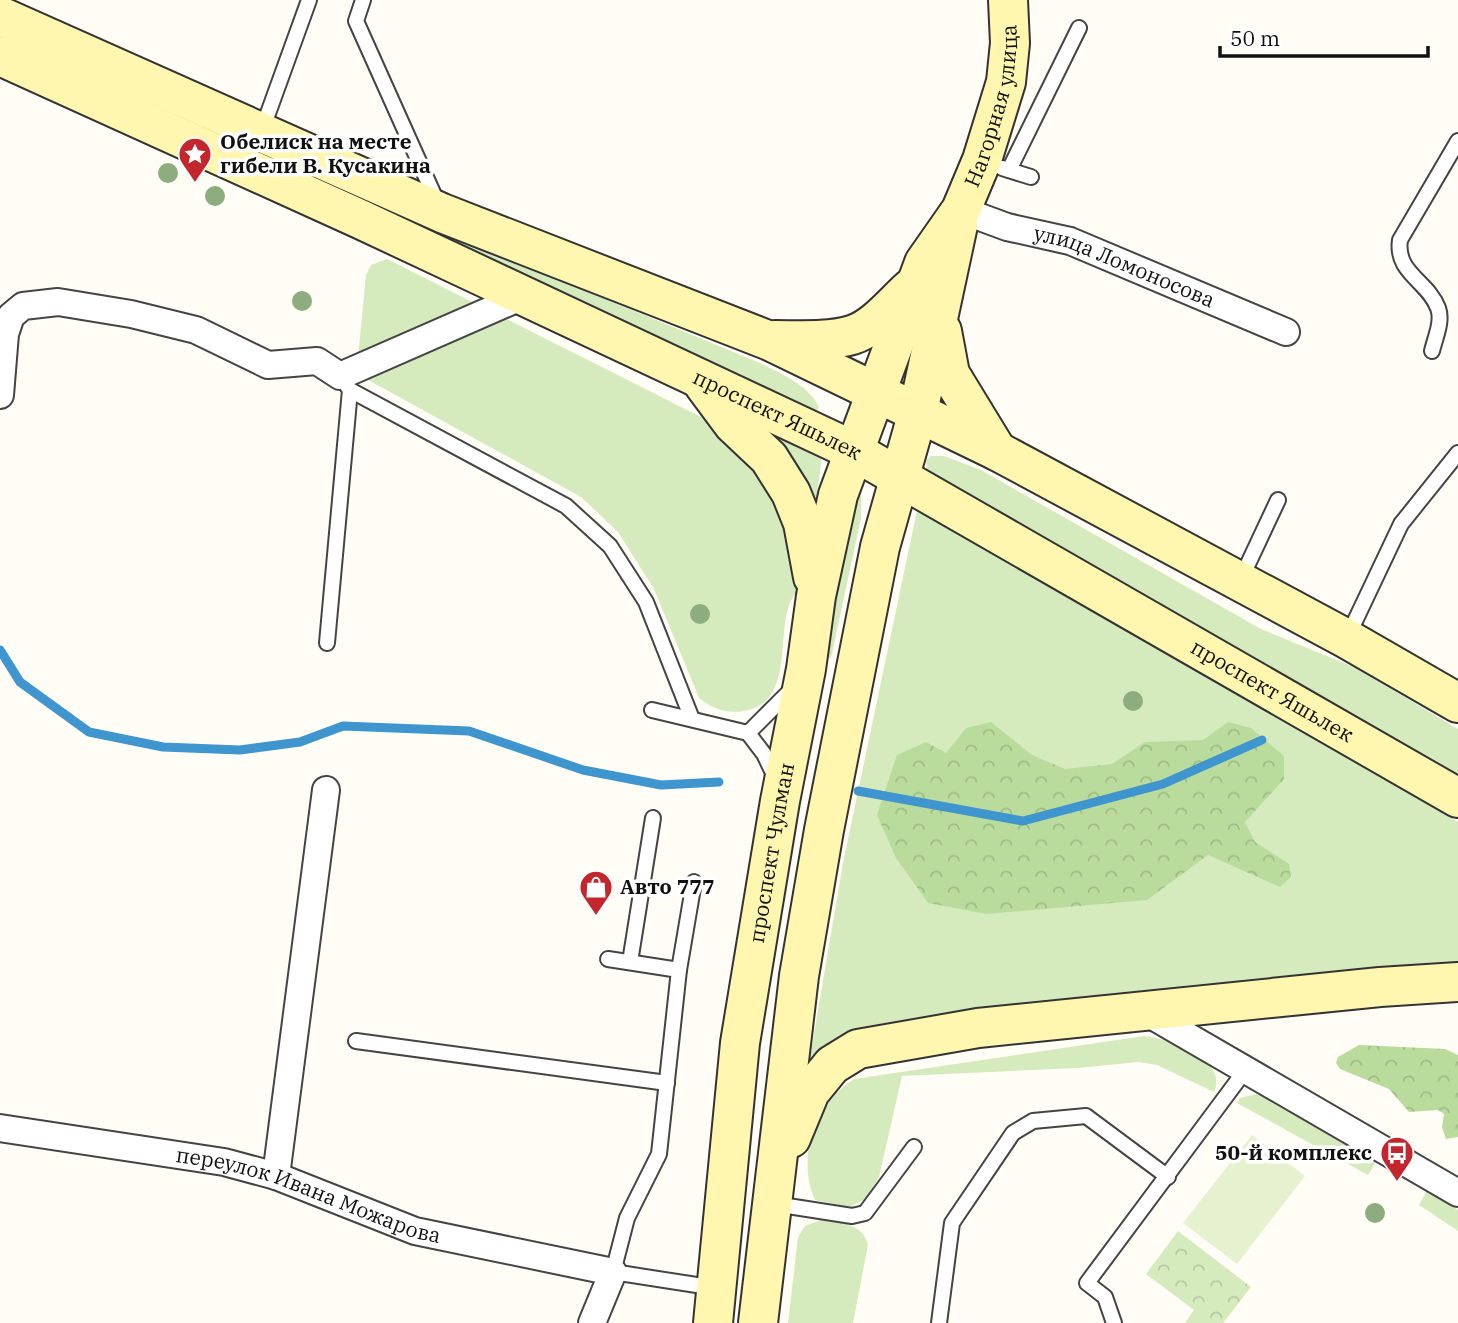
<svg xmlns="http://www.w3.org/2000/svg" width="1458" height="1323" viewBox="0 0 1458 1323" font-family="'IBM Plex Serif',serif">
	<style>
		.grass { fill: #d5ebbd }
		.forest { fill: url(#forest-crowns) }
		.park { fill: url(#park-crowns) }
		.pitch { fill: #e6f2cf }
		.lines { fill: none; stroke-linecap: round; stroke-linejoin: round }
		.stream { stroke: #3f96cf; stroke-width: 9 }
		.lane-casing { stroke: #444; stroke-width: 18 }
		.street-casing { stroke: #444; stroke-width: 30 }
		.secondary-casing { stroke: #333; stroke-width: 42 }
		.lane { stroke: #fff; stroke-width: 14 }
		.street { stroke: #fff; stroke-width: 26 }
		.secondary { stroke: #fff6b0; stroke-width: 38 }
		.tree { fill: #8dad7f }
		.labels { text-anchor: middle; stroke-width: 7; stroke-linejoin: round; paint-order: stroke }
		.street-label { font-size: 21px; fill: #111; stroke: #fff }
		.poi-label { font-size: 21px; font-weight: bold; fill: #111; stroke: #fff; text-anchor: start }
	</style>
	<defs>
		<pattern id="forest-crowns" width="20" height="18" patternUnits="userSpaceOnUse" patternTransform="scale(1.75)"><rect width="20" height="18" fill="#b9dc9c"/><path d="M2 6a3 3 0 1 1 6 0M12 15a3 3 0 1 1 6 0" fill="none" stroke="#9ebc85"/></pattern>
		<pattern id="park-crowns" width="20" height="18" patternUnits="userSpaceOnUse" patternTransform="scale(1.75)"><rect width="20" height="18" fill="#d5ebbd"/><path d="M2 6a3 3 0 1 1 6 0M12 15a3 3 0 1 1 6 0" fill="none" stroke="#b6c8a1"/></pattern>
	</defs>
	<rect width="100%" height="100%" fill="#fffdf5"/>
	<g class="grass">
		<path d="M429,226L760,363C780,373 812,387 819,408L816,412L427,232Z"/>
		<path d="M387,259L715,424L766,470L804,582C799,589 792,597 789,605C777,639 793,703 744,711C727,714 713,709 699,698L654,589L618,532L581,497L370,381L361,369L358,357L366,275L371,265Z"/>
		<path d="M745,419L822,456L813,525Z"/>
		<path d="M931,456H944L981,470L1261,629L1356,668L1458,729V779L927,469L926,461Z"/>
		<path d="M856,495H861V518L831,658L820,655Z"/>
		<path d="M919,501L1458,822V962L1191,985L854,1032L834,1041L808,1069L843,863Z"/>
		<path d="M1144,1036C1169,1038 1229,1059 1214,1092L1157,1065L1138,1062L1078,1068L902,1076L879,1177L866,1199L849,1207L815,1200C796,1157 815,1104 854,1079Z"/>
		<path d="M1256,1094L1267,1096L1376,1162L1368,1175L1237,1103L1240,1098Z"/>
		<path d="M1427,1191L1458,1210V1231L1419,1205Z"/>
		<path d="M821,1220C840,1223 863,1223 868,1245L853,1323H788L798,1237L805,1226Z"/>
	</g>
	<g class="forest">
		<path d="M991,722L1032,755L1065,769L1112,764L1145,742L1203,740L1228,722L1251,728L1284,756V779L1245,822L1255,842L1289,864L1291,877L1280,887L1208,855L1147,900L986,914L928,903L896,858L877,815L897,755L926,742L946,753L966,728Z"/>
		<path d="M1359,1045L1445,1049L1458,1055V1137L1446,1139L1442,1127L1444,1114L1438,1110L1409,1112L1389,1089L1340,1069L1336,1063L1338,1057Z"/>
	</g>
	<path class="park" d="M1178,1231L1251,1287L1223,1323H1185L1194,1310L1146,1274Z"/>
	<path class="pitch" d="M1252,1135L1305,1176L1237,1264L1183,1223Z"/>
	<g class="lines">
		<g class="stream">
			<path d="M0,650L20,682L89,732L163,747L240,750L300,742L343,726L469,731L583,770L661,785L719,782"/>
			<path d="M858,791L1023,821L1163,784L1262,740"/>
		</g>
		<defs>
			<g id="lane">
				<path d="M363,0L356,21L438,204"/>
				<path d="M262,130L309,0"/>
				<path d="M1002,168L1031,177"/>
				<path d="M1009,170L1079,28"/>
				<path d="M1432,351C1435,338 1443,321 1438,308C1428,281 1395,273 1400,240L1458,141"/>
				<path d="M350,390L566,506L610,546L646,602L692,719"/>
				<path d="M1240,581L1278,500"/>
				<path d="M1347,638L1401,524L1458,453"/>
				<path d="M327,643L350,390L345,383"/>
				<path d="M652,710L748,733L764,754L776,779"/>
				<path d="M748,733L791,690"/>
				<path d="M694,882L679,970L659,1154L627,1218L613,1272L716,1288"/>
				<path d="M608,959L679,970"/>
				<path d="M630,962L653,818"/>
				<path d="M356,1041L667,1083"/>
				<path d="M775,1204L852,1216L865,1213L914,1147"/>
				<path d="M939,1323L952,1223L1013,1133L1033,1121L1086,1116L1168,1177"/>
				<path d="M1114,1323L1105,1297L1087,1283L1247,1068"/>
			</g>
			<g id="street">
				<path id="s1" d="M961,210L1007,227L1070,241L1286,332"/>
				<path d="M0,395L5,334L11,316L23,306L58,302L131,314L196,330L268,365L317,361L340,376L523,296"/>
				<path d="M1144,1011L1458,1193"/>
				<path id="s2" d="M0,1128L224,1162L276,1176L415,1231L613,1272L592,1323"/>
				<path d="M276,1176L326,790"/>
			</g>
			<g id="secondary">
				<path d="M0,16L442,213L770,341L997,451L1347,639L1458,703"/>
				<path id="s3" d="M0,56L360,219L852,450L1458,798"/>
				<path d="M942,331L950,374L997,451"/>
				<path d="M775,340C800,340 828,342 852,335C875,328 894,303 911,288"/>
				<path d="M704,385L733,424L769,458L791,493L803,523L813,577"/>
				<path d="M791,1138L810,1092L832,1065L858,1049L978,1028L1380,987L1458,982"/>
				<path id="s4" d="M713,1323L740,1043L780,801L806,669L816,596L838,495L924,263L961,210L982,160L1006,82L1010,43L1008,0"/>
				<path d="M758,1323L799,976L824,830L880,547L918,412L958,225"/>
			</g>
		</defs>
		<use href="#lane" class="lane-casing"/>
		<use href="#street" class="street-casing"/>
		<use href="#secondary" class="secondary-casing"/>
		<use href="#lane" class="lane"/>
		<use href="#street" class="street"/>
		<use href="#secondary" class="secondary"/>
	</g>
	<g class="tree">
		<circle cx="168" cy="173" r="10"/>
		<circle cx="215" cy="196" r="10"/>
		<circle cx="302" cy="301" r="10"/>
		<circle cx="700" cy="614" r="10"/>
		<circle cx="1133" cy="701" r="10"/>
		<circle cx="1375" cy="1213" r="10"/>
	</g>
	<defs>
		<symbol id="sight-pin" viewBox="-11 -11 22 30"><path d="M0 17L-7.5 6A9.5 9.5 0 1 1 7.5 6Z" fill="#c4262e" stroke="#fff"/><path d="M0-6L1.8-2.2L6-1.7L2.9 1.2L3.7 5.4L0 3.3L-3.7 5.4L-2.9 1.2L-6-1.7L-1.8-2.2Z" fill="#fff"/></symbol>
		<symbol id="shop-pin" viewBox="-11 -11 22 30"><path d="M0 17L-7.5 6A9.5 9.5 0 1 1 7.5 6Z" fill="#c4262e" stroke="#fff"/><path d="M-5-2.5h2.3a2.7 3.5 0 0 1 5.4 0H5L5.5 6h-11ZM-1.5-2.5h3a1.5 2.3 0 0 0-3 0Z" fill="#fff"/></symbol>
		<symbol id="bus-pin" viewBox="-11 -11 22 30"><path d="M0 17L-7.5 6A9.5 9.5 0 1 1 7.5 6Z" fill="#c4262e" stroke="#fff"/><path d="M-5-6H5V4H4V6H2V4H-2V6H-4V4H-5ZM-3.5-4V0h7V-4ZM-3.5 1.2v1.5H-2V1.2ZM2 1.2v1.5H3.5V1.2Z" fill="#fff"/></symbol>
	</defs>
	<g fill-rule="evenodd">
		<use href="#sight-pin" x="176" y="135" width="38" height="52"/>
		<use href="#shop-pin" x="577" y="868" width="38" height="52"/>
		<use href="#bus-pin" x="1378" y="1134" width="38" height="52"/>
	</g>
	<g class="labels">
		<g class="street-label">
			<text dy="7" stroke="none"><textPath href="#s4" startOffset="1260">Нагорная улица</textPath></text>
			<text dy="7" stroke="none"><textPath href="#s1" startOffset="173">улица Ломоносова</textPath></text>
			<text dy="7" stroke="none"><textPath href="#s3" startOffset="856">проспект Яшьлек</textPath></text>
			<text dy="7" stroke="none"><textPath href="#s3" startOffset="1423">проспект Яшьлек</textPath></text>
			<text dy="7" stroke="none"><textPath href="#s4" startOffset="474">проспект Чулман</textPath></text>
			<text dy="7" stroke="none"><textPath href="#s2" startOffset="317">переулок Ивана Можарова</textPath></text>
		</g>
		<g class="poi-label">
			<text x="220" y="149">Обелиск на месте<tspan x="220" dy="24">гибели В. Кусакина</tspan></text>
			<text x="620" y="894">Авто 777</text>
			<text x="1372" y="1160" text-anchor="end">50-й комплекс</text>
		</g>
	</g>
	<path d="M1220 46v10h208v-10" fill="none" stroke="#111111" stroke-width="3.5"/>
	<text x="1230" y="46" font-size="21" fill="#111111" stroke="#ffffff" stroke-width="5" paint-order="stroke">50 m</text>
</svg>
